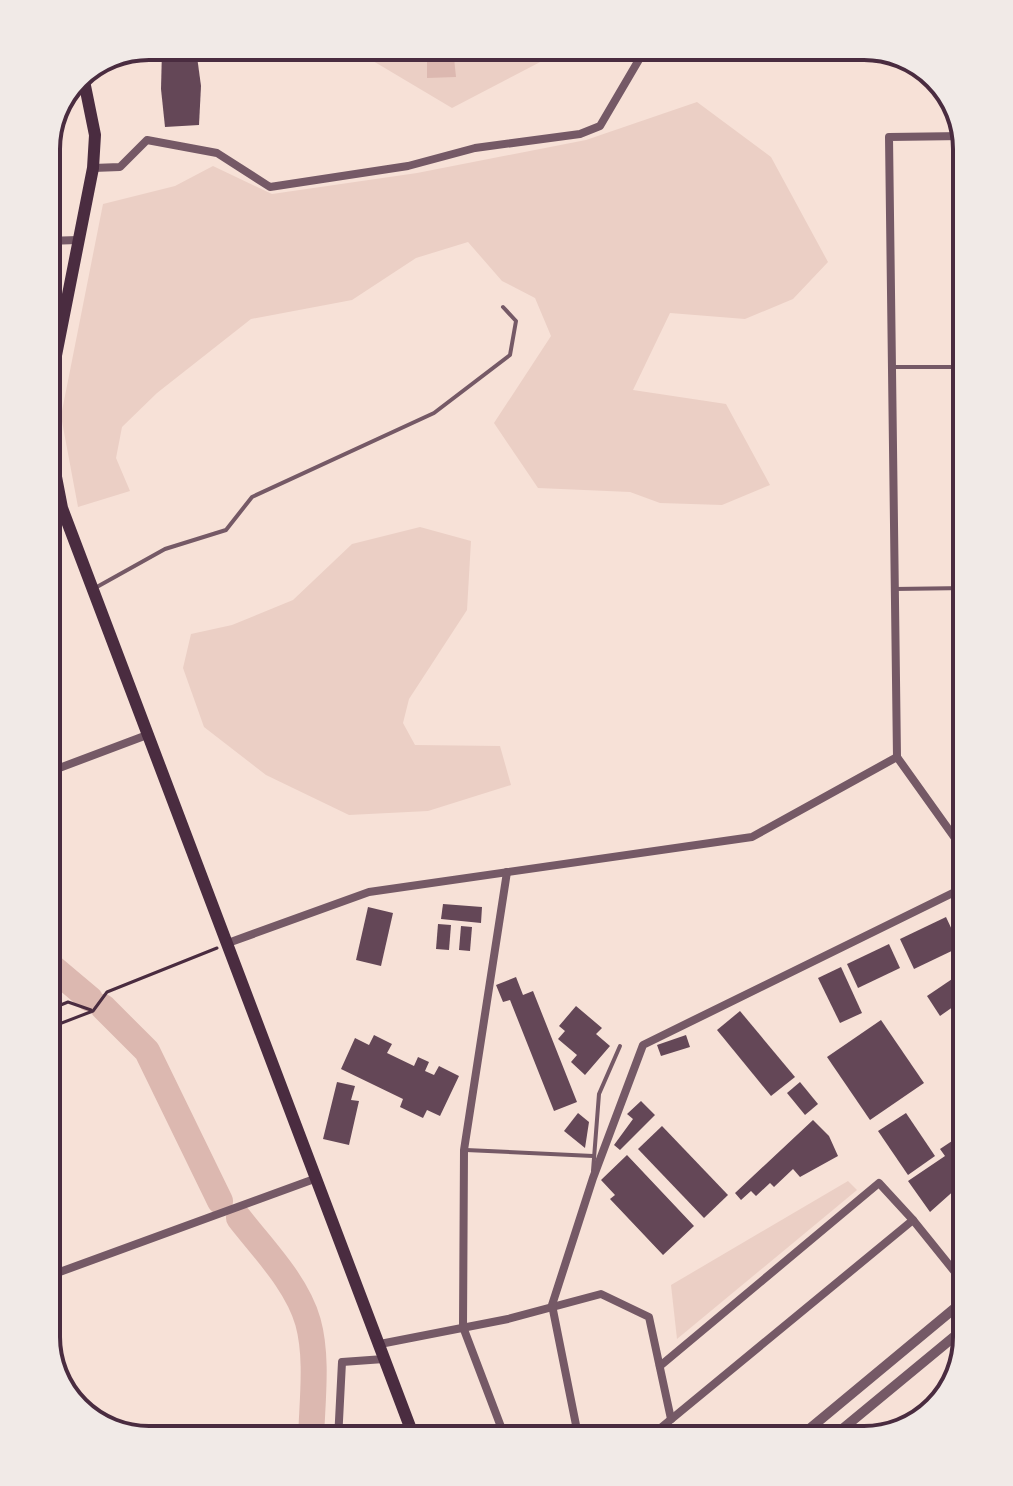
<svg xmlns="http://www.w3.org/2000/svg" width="1013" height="1486" viewBox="0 0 1013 1486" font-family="Cabin,sans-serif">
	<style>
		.green { fill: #ebcfc5 }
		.water { fill: #dcb8b0 }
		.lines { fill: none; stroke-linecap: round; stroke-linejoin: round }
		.river { stroke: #dcb8b0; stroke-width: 26 }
		.building { fill: #644757 }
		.path { stroke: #4a2c40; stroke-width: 3 }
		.service { stroke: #755966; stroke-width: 4 }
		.minor { stroke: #755966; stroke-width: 8 }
		.tertiary { stroke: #755966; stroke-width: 10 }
		.secondary { stroke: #4a2c40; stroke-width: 12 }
		.rim { fill: none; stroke: #4a2c40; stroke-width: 4 }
	</style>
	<rect width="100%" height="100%" fill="#f7e1d7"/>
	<g class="green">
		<path d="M355,46H571L452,108L368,58Z"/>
		<path d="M697,102L771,157L828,262L793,299L745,319L670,313L633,390L726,404L770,485L722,505L660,503L630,492L538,488L494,423L551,336L535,298L502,281L468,242L416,258L352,300L251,319L157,393L122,427L116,458L130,491L78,507L61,416L103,204L175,186L213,166L272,194L417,173L586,140Z"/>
		<path d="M420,527L471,541L467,610L409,699L403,723L415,745L500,746L511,785L428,811L349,815L266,775L204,727L183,668L191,634L232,625L293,600L352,544Z"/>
		<path d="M848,1181L857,1190L677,1339L671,1285Z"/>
	</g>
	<path class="water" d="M434,46L453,48L456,77L427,78V58Z"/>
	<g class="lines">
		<g class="river">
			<path d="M46,962L90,999"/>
			<path d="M103,1007L147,1051L220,1201"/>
			<path d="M239,1218C263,1249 297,1283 308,1322C318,1358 312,1402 311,1440"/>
		</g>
	</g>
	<g class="building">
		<path d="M196,49L201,86L199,125L165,127L161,89L162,50Z"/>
		<path d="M443,904L482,907L481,923L441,919Z"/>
		<path d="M368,907L393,913L381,966L356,960Z"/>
		<path d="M946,917L960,947L914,969L900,939Z"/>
		<path d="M438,924L451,925L449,950L436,949Z"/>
		<path d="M461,926L472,927L470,951L459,950Z"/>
		<path d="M889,944L900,968L858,988L847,964Z"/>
		<path d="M841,967L862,1013L840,1023L818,978Z"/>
		<path d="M961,973L967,982V997L940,1016L927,996Z"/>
		<path d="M516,977L523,995L533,991L577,1102L554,1111L510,1000L503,1002L496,985Z"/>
		<path d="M576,1006L602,1028L596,1034L610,1046L585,1075L571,1062L577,1055L558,1039L565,1031L559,1026Z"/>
		<path d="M740,1011L795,1077L771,1096L717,1030Z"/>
		<path d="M881,1020L924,1083L870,1120L827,1057Z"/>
		<path d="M374,1035L392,1044L387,1053L414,1066L418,1057L429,1062L425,1071L434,1075L439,1066L459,1076L440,1116L427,1110L423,1118L400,1107L403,1099L341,1069L355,1038L369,1045Z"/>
		<path d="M686,1035L690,1047L661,1056L657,1045Z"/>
		<path d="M337,1082L355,1086L351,1100L359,1101L349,1145L323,1139Z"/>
		<path d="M800,1082L818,1104L805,1115L787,1093Z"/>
		<path d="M641,1101L655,1115L620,1150L614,1145L633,1119L627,1114Z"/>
		<path d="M578,1113L589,1122L585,1148L564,1131Z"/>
		<path d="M906,1113L935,1156L908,1175L878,1131Z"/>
		<path d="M813,1120L829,1136L838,1156L800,1177L793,1169L774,1187L770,1183L756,1196L751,1191L741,1200L735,1193Z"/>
		<path d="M662,1126L728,1195L704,1218L638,1149Z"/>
		<path d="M967,1131V1179L930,1212L908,1181L945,1156L940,1149Z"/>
		<path d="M627,1155L694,1226L663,1255L610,1199L615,1195L601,1180Z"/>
	</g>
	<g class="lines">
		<g class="path">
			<path d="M46,1011L68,1002L91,1010"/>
			<path d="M46,1029L93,1011L107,992L217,948"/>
		</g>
		<g class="service">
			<path d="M892,367H967"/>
			<path d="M95,588L165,549L226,530L252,497L434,413L510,355L516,321L503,307"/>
			<path d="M894,589L967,588"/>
			<path d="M466,1150L593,1156"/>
			<path d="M593,1171L599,1094L620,1046"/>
		</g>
		<g class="minor">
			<path d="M963,136L889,137L897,757L967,855"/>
			<path d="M93,168L120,167L147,140L217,153L270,187L408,166L475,148L580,134L600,126L647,46"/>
			<path d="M46,241L78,240"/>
			<path d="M46,773L147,735"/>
			<path d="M228,943L369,892L752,837L897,757"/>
			<path d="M46,1277L317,1178"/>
			<path d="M380,1344L508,1319L601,1294L649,1317L671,1419"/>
			<path d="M660,1366L879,1183L913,1220"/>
			<path d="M338,1440L342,1362L384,1359"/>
			<path d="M506,1440L463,1327L464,1150L507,872"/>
			<path d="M579,1440L552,1305L593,1178L643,1045L967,886"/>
			<path d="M646,1440L913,1220L967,1287"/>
		</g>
		<g class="tertiary">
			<path d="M46,505L62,508"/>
			<path d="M796,1440L967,1298"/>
			<path d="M829,1440L967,1326"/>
		</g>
		<g class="secondary">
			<path d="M46,406L93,168L95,135L82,71"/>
			<path d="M46,425L62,508L415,1440"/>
		</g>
	</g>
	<path d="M0 0H1013V1486H0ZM149 60H864A89 89 0 0 1 953 149V1337A89 89 0 0 1 864 1426H149A89 89 0 0 1 60 1337V149A89 89 0 0 1 149 60Z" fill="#f1eae7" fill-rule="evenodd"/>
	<path class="rim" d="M149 60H864A89 89 0 0 1 953 149V1337A89 89 0 0 1 864 1426H149A89 89 0 0 1 60 1337V149A89 89 0 0 1 149 60Z"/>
</svg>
